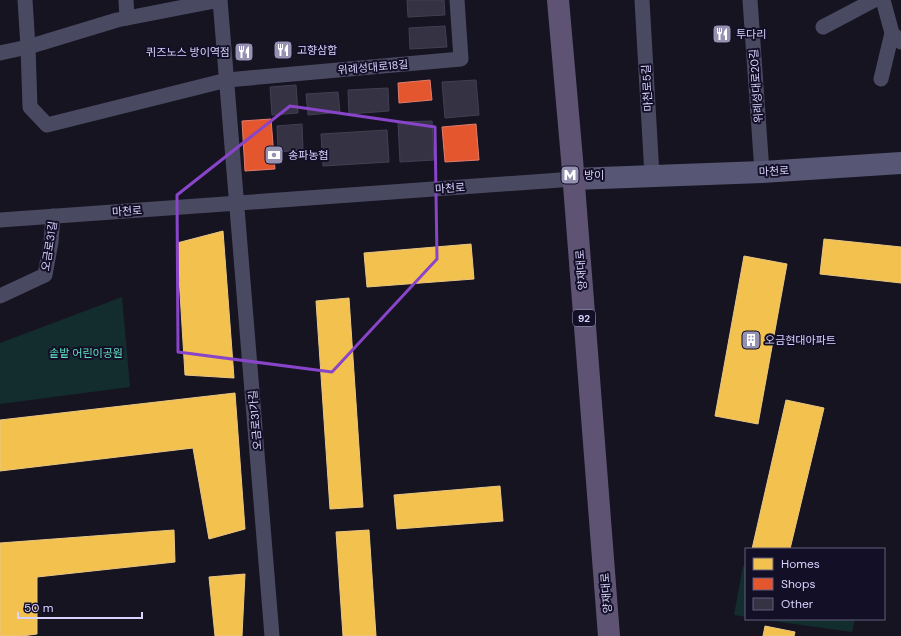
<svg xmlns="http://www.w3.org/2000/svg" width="901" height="636" viewBox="0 0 901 636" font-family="'DM Sans','Noto Sans KR',sans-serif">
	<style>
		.green { fill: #132c2d }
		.homes { fill: #f2c14e; stroke: #eac783 }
		.shops { fill: #e4572e; stroke: #e17c6d }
		.building { fill: #343243; stroke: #433f54 }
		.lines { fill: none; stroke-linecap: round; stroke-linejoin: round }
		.street { stroke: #4a4962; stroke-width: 15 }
		.secondary { stroke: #575674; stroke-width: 22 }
		.primary { stroke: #5e5373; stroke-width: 22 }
		.marked { fill: none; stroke: #8945c9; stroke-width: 3; stroke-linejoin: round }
		.labels { text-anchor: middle; stroke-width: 4; stroke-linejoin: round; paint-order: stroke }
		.shield { fill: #130f26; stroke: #9e99be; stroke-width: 1 }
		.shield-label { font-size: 10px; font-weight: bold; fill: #d9d4ff }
		.poi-label { font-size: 11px; fill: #d9d4ff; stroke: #130f26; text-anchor: start }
		.street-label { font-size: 11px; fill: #d9d4ff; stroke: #130f26 }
		.park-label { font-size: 11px; fill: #5fe0c0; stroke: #130f26 }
	</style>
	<rect width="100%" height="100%" fill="#161421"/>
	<g class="green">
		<path d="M122,297L130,387L0,404V343Z"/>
		<path d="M743,566H746V617L734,615Z"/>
		<path d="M759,619H855L852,632Z"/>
	</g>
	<g class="homes">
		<path d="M223,231L234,378L185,375L177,243Z"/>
		<path d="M824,239L901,247V283L820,274Z"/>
		<path d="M471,244L474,279L367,287L364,253Z"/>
		<path d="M744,256L787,264L758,424L715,416Z"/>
		<path d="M349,298L363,507L330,509L316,301Z"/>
		<path d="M235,393L245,529L209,539L193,448L0,471V420Z"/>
		<path d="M786,400L824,408L790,549H752Z"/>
		<path d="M500,486L503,521L397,529L394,495Z"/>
		<path d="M174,530L175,562L37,577V634L22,636H0V543Z"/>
		<path d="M369,530L376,636H343L336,532Z"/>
		<path d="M245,574L242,636H215L209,577Z"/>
		<path d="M765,626L795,632L794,636H763Z"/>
	</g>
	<g class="shops">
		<path d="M430,80L432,100L399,103L398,83Z"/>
		<path d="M271,119L275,169L245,171L242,121Z"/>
		<path d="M476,124L479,160L445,162L442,127Z"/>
	</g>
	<g class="building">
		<path d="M407,0H444L445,15L408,17Z"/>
		<path d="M445,26L447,47L410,49L409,28Z"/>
		<path d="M476,80L479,115L445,118L442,82Z"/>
		<path d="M296,85L298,113L272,115L270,87Z"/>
		<path d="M388,88L389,111L349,114L348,90Z"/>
		<path d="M338,92L340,112L308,115L306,94Z"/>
		<path d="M432,121L434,160L400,162L398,122Z"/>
		<path d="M302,124L303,150L278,152L277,126Z"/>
		<path d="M387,130L389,162L323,166L321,134Z"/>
	</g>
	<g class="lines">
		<g class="street">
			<path d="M25,0L28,47L30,107L47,125L227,80L461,59L457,0"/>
			<path d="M126,0L127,18"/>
			<path d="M642,0L652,176"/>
			<path d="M750,0L762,172"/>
			<path d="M883,0L892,33L901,42"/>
			<path d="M823,27L874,0"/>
			<path d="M0,53L28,47L117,20L220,0L272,636"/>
			<path d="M881,79L892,33"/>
			<path d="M0,220L574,179"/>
			<path d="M0,296L45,275L51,242L53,216"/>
		</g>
		<path class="secondary" d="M574,179L762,172L901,163"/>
		<path class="primary" d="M558,0L572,159L609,636"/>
	</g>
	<path class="marked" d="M290,106L435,127L437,259L332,372L178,352L177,195Z"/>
	<defs>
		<symbol id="restaurant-square" viewBox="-11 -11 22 22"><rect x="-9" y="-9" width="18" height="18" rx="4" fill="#9591b1" stroke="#130f26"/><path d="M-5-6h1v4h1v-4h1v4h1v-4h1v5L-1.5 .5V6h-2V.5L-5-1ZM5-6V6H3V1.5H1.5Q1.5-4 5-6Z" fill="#fff"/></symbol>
		<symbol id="bank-square" viewBox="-11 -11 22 22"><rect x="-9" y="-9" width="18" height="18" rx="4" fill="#9591b1" stroke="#130f26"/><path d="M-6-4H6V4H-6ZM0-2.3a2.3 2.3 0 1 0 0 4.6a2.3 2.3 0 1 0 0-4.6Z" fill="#fff"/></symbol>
		<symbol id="metro-square" viewBox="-11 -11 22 22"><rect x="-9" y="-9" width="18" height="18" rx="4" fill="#9591b1" stroke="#130f26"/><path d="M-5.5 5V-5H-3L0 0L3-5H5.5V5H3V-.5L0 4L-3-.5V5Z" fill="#fff"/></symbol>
		<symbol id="building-square" viewBox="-11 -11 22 22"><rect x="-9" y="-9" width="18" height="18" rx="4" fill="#9591b1" stroke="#130f26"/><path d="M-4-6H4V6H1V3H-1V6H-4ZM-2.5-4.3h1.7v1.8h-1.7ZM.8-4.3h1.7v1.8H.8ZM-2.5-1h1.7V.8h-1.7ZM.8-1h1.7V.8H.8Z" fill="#fff"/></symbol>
	</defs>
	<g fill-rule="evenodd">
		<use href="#restaurant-square" x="711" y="23" width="22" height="22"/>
		<use href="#restaurant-square" x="272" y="39" width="22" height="22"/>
		<use href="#restaurant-square" x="233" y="41" width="22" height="22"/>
		<use href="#bank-square" x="263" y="144" width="22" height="22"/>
		<use href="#metro-square" x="559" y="164" width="22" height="22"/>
		<use href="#building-square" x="740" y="329" width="22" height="22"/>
	</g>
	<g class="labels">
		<rect class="shield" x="573" y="310" width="22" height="16" rx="3"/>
		<g class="shield-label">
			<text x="584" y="322">92</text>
		</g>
		<g class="poi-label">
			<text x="736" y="38">투다리</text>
			<text x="297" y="54">고향삼합</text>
			<text x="230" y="56" text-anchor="end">퀴즈노스 방이역점</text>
			<text x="288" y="159">송파농협</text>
			<text x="584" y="179">방이</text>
			<text x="765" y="344">오금현대아파트</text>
		</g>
		<g class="street-label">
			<text transform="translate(373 67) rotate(-5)" y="4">위례성대로18길</text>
			<text transform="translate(756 86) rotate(-94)" y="4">위례성대로20길</text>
			<text transform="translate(647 88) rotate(-93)" y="4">마천로5길</text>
			<text transform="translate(774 171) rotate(-3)" y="4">마천로</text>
			<text transform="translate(450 188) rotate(-4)" y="4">마천로</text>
			<text transform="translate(127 211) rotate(-4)" y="4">마천로</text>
			<text transform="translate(49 246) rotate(-81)" y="4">오금로31길</text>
			<text transform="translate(581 270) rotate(-94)" y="4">양재대로</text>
			<text transform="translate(255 420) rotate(-95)" y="4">오금로31가길</text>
			<text transform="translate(606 593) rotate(-94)" y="4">양재대로</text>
		</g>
		<g class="park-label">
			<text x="86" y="357">솥밭 어린이공원</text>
		</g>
	</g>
	<rect x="745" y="548" width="140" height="72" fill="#130f26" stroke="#625e7d"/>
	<rect x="753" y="558" width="20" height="12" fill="#f2c14e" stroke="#625e7d"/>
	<text x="781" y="568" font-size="12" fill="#d9d4ff">Homes</text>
	<rect x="753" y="578" width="20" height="12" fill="#e4572e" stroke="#625e7d"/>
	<text x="781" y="588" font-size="12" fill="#d9d4ff">Shops</text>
	<rect x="753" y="598" width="20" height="12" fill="#343243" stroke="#625e7d"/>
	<text x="781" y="608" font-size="12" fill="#d9d4ff">Other</text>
	<path d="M18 612v6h124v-6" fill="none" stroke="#d9d4ff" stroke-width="2"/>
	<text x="24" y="612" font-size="12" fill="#d9d4ff" stroke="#130f26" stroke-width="3" paint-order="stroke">50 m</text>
</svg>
